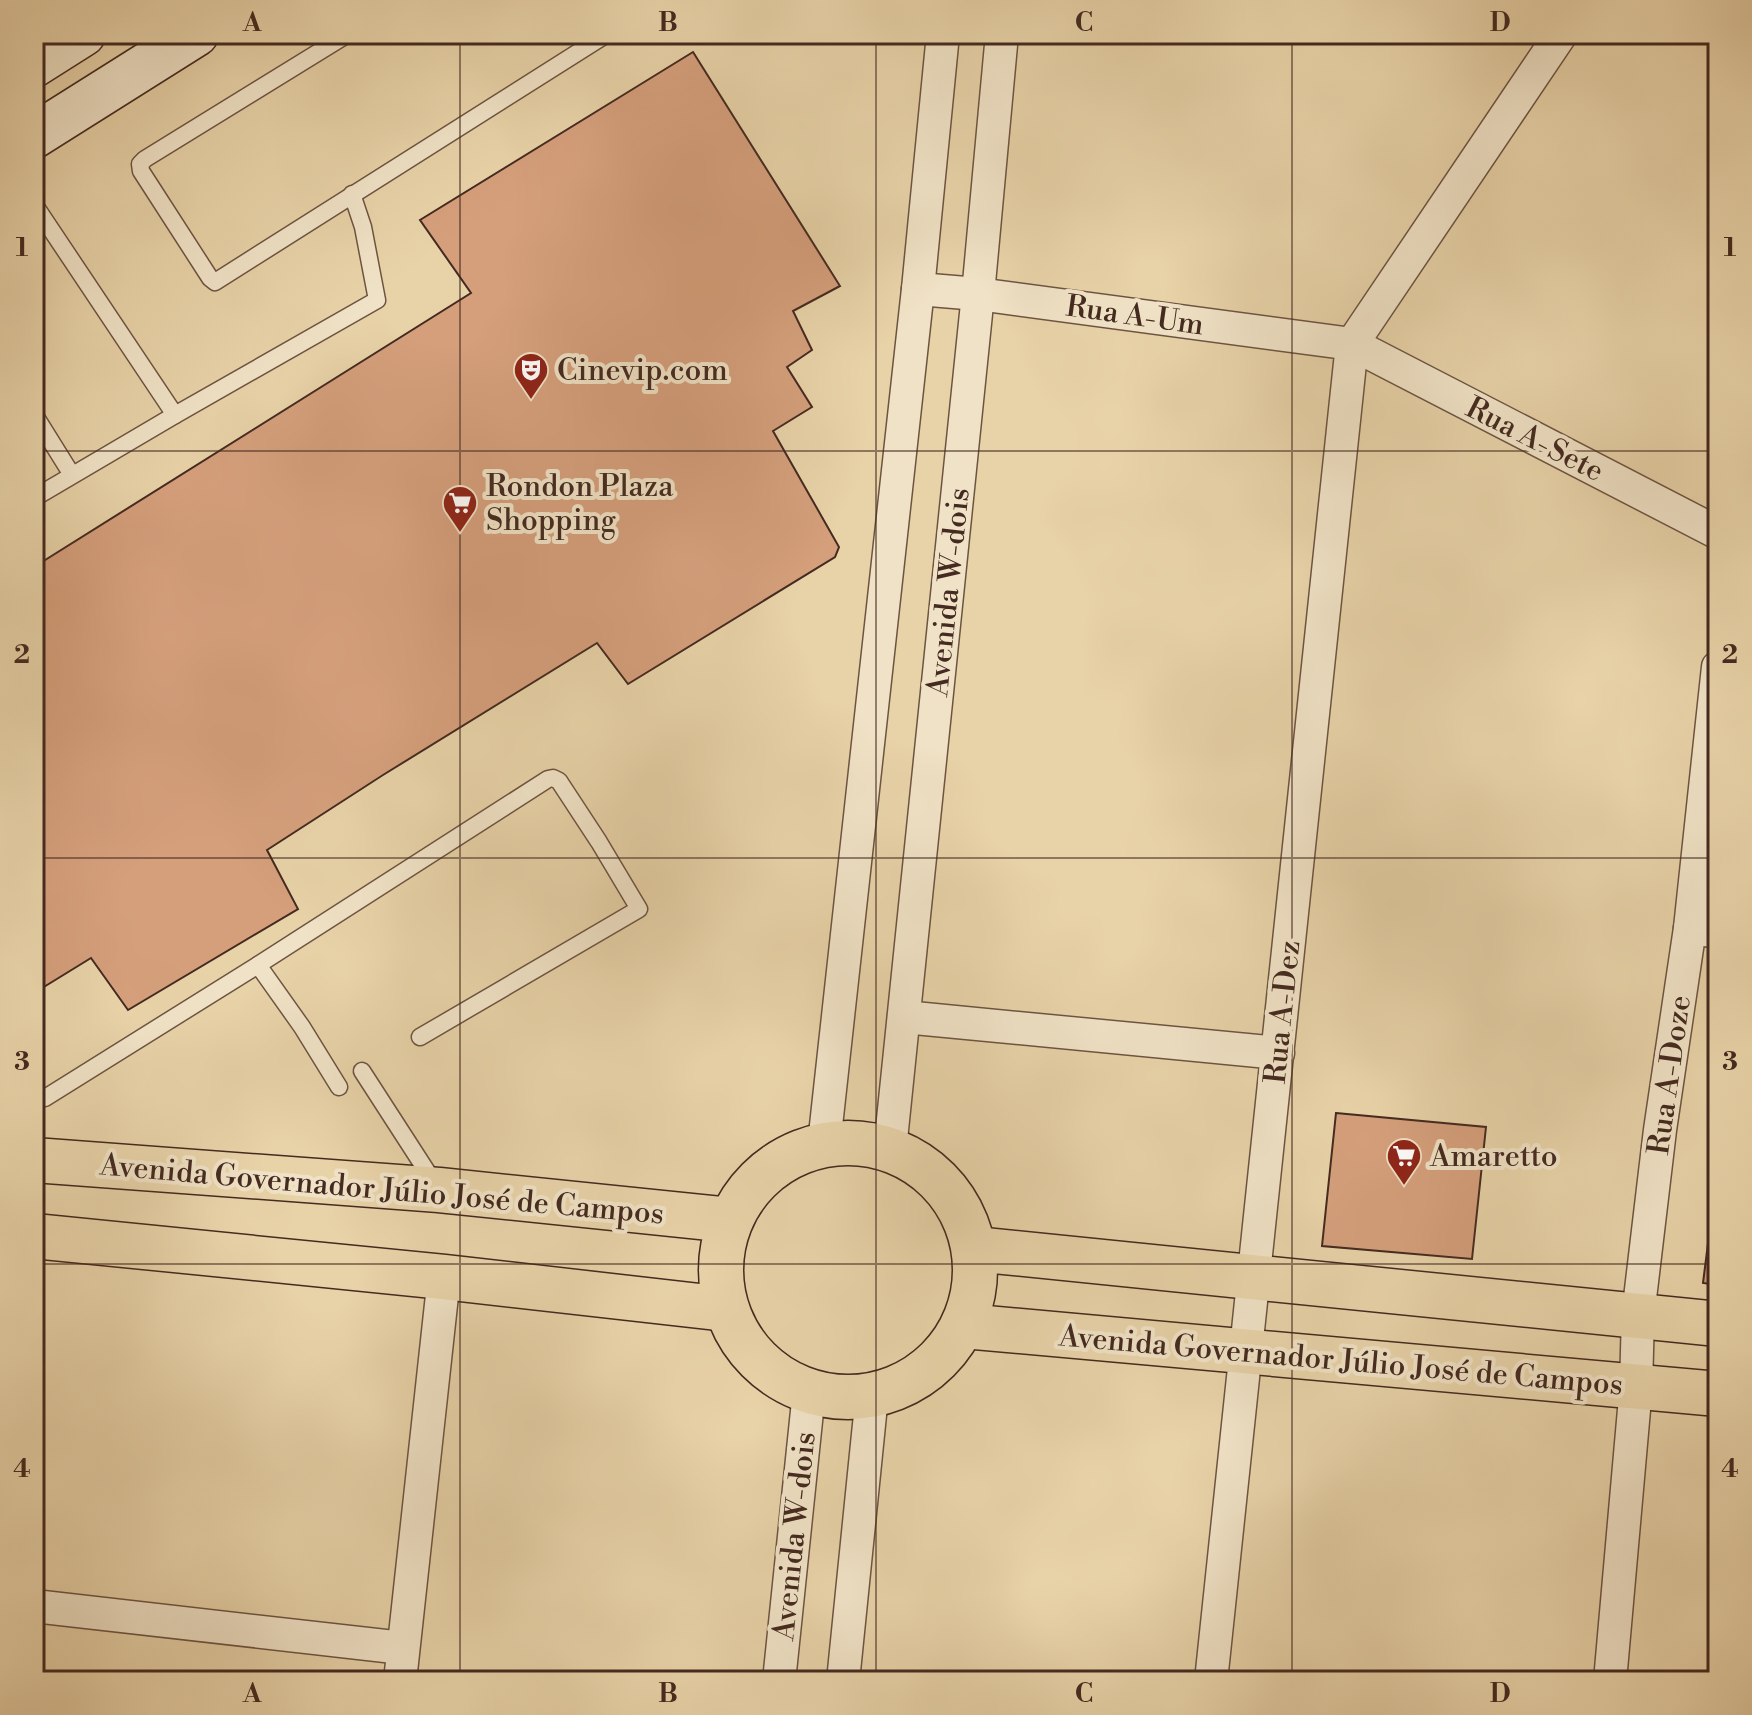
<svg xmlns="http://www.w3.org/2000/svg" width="1752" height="1715" viewBox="0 0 1752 1715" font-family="'Libre Bodoni',serif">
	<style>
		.building { fill: #d59f7c; stroke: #442a20; stroke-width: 2 }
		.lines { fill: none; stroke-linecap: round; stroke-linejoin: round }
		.service-casing { stroke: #6d5442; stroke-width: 19 }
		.minor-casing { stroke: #6d5442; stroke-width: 35 }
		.secondary-casing { stroke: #442a20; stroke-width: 47 }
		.primary-casing { stroke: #442a20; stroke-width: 47 }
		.service { stroke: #f0e2c6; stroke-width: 16 }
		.minor { stroke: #f0e2c6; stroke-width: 32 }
		.secondary { stroke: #f0e2c6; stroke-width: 44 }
		.primary { stroke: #e8d2a8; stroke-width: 44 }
		.grid { fill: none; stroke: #442a20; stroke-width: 2; stroke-opacity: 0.55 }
		.labels { text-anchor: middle; stroke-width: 8; stroke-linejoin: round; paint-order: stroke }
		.street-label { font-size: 30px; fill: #442a20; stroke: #f0e2c6 }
		.poi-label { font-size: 30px; fill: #442a20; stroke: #f0e2c6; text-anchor: start }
		.neatline { fill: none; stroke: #442a20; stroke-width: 3 }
		.grid-label { font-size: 26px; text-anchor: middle; font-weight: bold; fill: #442a20 }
	</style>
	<rect width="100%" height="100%" fill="#e8d2a8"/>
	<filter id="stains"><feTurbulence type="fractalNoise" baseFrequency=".0025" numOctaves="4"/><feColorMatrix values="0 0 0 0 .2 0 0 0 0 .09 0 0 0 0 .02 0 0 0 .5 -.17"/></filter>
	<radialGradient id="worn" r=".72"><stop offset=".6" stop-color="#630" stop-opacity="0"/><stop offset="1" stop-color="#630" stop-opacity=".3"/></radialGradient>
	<g class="building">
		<path d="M693,52L840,286L793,311L812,350L787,367L812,407L773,431L839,547L835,557L628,684L597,643L383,775L267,850L298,909L128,1010L91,958L34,993V567L471,293L420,220Z"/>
		<path d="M1336,1113L1486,1127L1472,1259L1322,1246Z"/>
		<path d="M1718,1164V1285L1703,1283Z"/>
	</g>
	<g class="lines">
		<defs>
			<g id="service">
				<path d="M348,34L145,159L140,164L141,171L210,278L215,282L607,34"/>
				<path d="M34,204L175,415"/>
				<path d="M34,414L72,475"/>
				<path d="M34,498L175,415L377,300L363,227L352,194"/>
				<path d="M258,965L302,1027L339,1087"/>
				<path d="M362,1071L435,1184"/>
				<path d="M45,1098L258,965L548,779L553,778L559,781L599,842L639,909L420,1037"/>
			</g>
			<g id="minor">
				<path d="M918,289L978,294L1352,344L1718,533"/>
				<path d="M1690,928L1718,932"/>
				<path d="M904,1017L1278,1053"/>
				<path d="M824,1144L918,289L943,34"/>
				<path d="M890,1149L978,294L1002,34"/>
				<path d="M34,1606L403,1648"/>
				<path d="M400,1681L444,1277"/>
				<path d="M779,1681L809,1392"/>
				<path d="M843,1681L872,1395"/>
				<path d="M1211,1681L1352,344L1561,34"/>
				<path d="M1610,1681L1636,1387L1638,1315L1660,1130L1690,928L1718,667"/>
			</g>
			<g id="secondary">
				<path d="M34,65L83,34"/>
				<path d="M34,136L196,34"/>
			</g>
			<g id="primary">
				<circle cx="848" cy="1270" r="127"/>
				<path d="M34,1160L439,1190L730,1220"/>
				<path d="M34,1236L444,1277L726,1309"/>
				<path d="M974,1249L1718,1324"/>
				<path d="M964,1326L1718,1394"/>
			</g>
		</defs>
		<use href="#service" class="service-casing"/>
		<use href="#minor" class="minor-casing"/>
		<use href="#secondary" class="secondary-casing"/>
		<use href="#primary" class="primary-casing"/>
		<use href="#service" class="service"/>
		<use href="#minor" class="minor"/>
		<use href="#secondary" class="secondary"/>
		<use href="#primary" class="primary"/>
	</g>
	<path class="grid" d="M460,34V1681M876,34V1681M1292,34V1681M34,451H1718M34,858H1718M34,1264H1718"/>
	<defs>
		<symbol id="theatre-pin" viewBox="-11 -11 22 30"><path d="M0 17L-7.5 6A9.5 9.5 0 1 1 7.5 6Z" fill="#8f2418" stroke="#f0e2c6"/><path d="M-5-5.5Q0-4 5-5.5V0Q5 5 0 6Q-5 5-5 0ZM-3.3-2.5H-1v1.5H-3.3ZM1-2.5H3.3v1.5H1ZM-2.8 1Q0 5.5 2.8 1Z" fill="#fff"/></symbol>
		<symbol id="supermarket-pin" viewBox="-11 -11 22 30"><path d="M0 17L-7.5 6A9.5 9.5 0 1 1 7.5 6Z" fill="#8f2418" stroke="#f0e2c6"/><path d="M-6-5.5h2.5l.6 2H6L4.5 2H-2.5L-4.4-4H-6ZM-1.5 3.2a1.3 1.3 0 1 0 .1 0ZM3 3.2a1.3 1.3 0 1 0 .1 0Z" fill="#fff"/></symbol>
	</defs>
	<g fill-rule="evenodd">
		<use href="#theatre-pin" x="511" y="350" width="40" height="54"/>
		<use href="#supermarket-pin" x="440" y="483" width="40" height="54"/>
		<use href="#supermarket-pin" x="1384" y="1136" width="40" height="54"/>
	</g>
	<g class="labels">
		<g class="street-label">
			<text transform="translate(1135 315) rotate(8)" y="10">Rua A-Um</text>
			<text transform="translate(1535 439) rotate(27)" y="10">Rua A-Sete</text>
			<text transform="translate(948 592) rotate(-84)" y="10">Avenida W-dois</text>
			<text transform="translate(1282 1012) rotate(-84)" y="10">Rua A-Dez</text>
			<text transform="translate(1669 1075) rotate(-82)" y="10">Rua A-Doze</text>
			<text transform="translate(382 1189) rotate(5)" y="10">Avenida Governador Júlio José de Campos</text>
			<text transform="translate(1341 1360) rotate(5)" y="10">Avenida Governador Júlio José de Campos</text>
			<text transform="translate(794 1536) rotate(-84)" y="10">Avenida W-dois</text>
		</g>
		<g class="poi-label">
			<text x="557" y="380">Cinevip.com</text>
			<text x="486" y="496">Rondon Plaza<tspan x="486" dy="34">Shopping</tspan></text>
			<text x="1430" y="1166">Amaretto</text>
		</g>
	</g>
	<rect width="1752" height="1715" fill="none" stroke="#e8d2a8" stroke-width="88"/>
	<rect x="44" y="44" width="1664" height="1627" class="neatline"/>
	<g class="grid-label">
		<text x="252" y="31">A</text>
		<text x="668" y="31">B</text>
		<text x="1084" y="31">C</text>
		<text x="1500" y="31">D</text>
		<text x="22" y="256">1</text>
		<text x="1730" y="256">1</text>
		<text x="22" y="663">2</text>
		<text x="1730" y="663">2</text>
		<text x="22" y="1070">3</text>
		<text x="1730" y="1070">3</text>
		<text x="22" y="1477">4</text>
		<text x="1730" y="1477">4</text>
		<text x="252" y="1702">A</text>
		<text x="668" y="1702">B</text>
		<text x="1084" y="1702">C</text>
		<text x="1500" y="1702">D</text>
	</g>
	<rect width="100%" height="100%" filter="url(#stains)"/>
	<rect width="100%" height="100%" fill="url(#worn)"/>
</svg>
